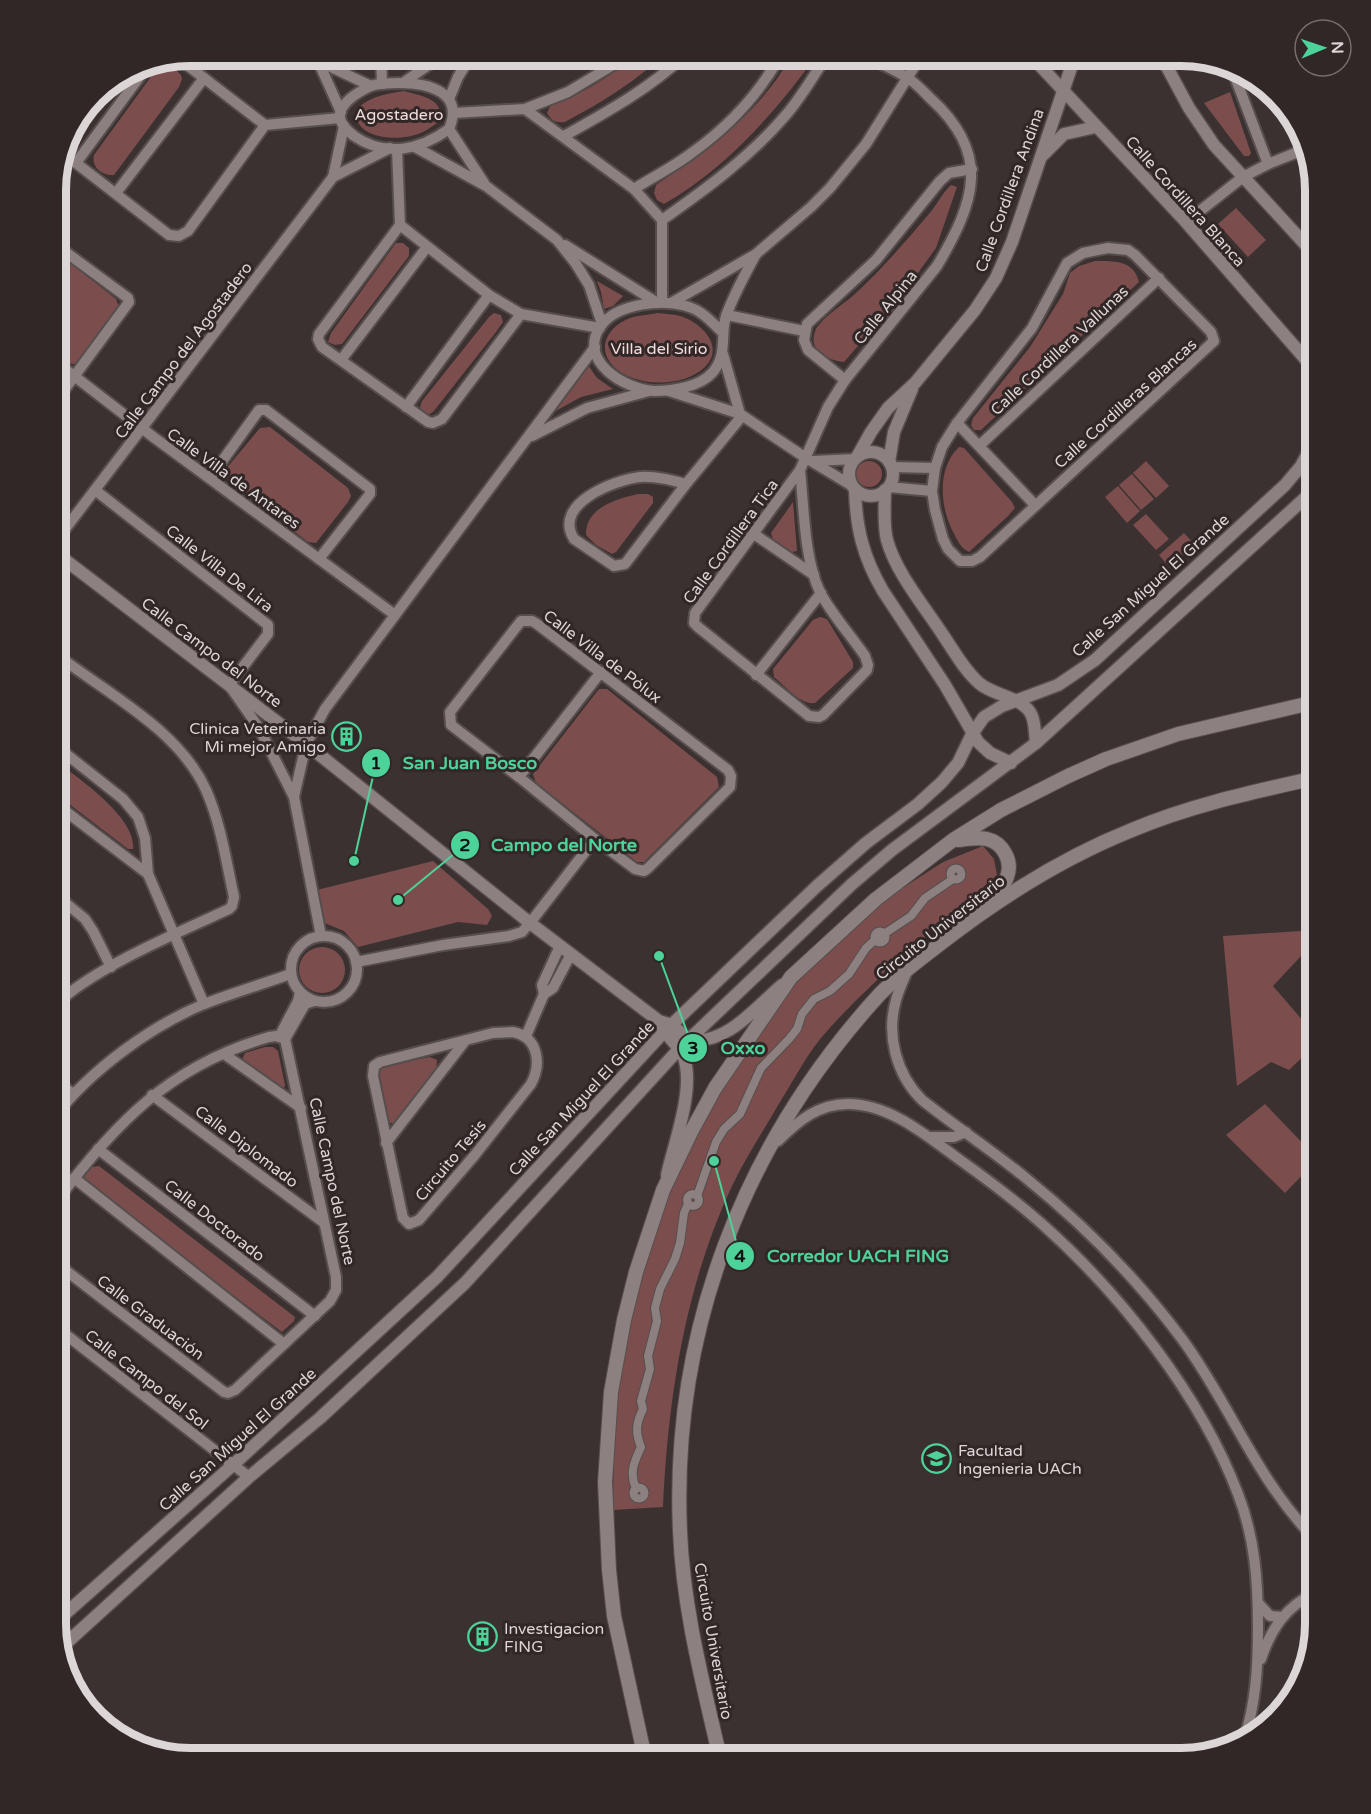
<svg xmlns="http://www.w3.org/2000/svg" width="1371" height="1814" viewBox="0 0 1371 1814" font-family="'Varela Round',sans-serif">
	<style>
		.green { fill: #7b4e4d }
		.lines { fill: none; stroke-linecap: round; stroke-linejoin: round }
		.pedestrian-casing { stroke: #564e4d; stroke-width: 10 }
		.minor-casing { stroke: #564e4d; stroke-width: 14 }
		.tertiary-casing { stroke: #564e4d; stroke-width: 15 }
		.secondary-casing { stroke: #564e4d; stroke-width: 16 }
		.pedestrian { stroke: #8c8180; stroke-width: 8 }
		.minor { stroke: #8c8180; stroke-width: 10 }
		.tertiary { stroke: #8c8180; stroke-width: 12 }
		.secondary { stroke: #8c8180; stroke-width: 14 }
		.labels { text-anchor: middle; stroke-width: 6; stroke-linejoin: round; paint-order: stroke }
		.park-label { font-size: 16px; fill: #f2dddc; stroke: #312726 }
		.street-label { font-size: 16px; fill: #ddd6d6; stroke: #312726 }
		.poi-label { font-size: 16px; fill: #ddd6d6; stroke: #312726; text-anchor: start }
		.rim { fill: none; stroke: #ddd6d6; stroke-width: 8 }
		.leader { fill: none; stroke: #4dd39a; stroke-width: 2 }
		.callout-dot { fill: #4dd39a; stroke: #312726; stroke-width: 2 }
		.mark-label { font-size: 18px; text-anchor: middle; font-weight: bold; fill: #111 }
		.callout-label { font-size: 18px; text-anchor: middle; font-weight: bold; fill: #4dd39a; stroke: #312726; stroke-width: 6; stroke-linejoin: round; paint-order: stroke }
	</style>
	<rect width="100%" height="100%" fill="#3b3130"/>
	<g class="green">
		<path d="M636,56H663C630,85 604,101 565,122C555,123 552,121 547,113L551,104C582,95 610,76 636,56Z"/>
		<path d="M791,56H816C776,112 725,169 664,204L657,200L654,193L656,185C706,151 762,111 791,56Z"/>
		<path d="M164,64L174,68L181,75L182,79L179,87L114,175C102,176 91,167 94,155L158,67Z"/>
		<path d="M404,91C422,96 446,99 439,122C432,126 425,132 418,134C402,140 369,140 359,124C356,120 356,115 356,110C370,96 385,94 404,91Z"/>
		<path d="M1230,92L1251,153L1249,156H1244L1204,103Z"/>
		<path d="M951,185L957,187L936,248L902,295L844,362C830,361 810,352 814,335C816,320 845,304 856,293C882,269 905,242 928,215C937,205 942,193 951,185Z"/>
		<path d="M1236,208L1266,240L1248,257L1218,224Z"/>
		<path d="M396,243H403L409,248V256L342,344L335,345L328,342L331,333Z"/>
		<path d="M56,252L116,299L119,307L114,319L79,363C68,366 64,362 56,356Z"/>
		<path d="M1095,261C1114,261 1134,260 1139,282L981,430H974L971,425L973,418L1030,347L1063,294L1070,273L1079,266Z"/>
		<path d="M597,281L623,296L613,306L604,309L601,292Z"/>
		<path d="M494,313L501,315L503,322L496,332L433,412L427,415L423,413L420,407L422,401L489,317Z"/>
		<path d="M657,313C665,314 673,314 680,316C701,322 726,347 705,367C685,386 645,387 622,373C595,356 602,329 630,318C638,315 649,315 657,313Z"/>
		<path d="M588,365L597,378L613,389L581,397L550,414Z"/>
		<path d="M270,427L348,488L351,496L348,502L316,543L308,542L227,479L225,470L260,428Z"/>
		<path d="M959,447L964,448L1012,502L1015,508L1008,516L969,552C960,548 957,539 952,530C940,505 937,468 959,447Z"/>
		<circle cx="869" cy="474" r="13"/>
		<path d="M1146,461L1169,486L1156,498L1133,473Z"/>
		<path d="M1132,474L1154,499L1141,510L1119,485Z"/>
		<path d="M1118,486L1140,511L1127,523L1105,497Z"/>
		<path d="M638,494H648L653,497V503L616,552L612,554L596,545L586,535C585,508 616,499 638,494Z"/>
		<path d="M793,502L797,551L792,552L773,539L771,533Z"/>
		<path d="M1146,514L1169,539L1156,550L1133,525Z"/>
		<path d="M1184,533L1195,545L1170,568L1159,555Z"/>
		<path d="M820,617L827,619L853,662V668L815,703C800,705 785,686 774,677L773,669L813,620Z"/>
		<path d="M599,689H607L717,777L719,787L644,862H637L536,783L533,774Z"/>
		<path d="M56,761C78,778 137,818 133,849H128L56,794Z"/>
		<path d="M983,846L994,859L997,875C938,929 873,977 821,1038C804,1059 791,1085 777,1107C762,1133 745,1159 732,1186C685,1286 668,1398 663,1507L613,1510L614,1409L638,1277L674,1179L714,1098L794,984L841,933L870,909L943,862Z"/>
		<path d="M433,861L488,909L492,916L487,925L458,922L358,947L344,931L322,922L317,890Z"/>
		<path d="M1315,930V941L1273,986L1304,1022L1312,1048L1289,1070L1271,1062L1237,1086L1223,936Z"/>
		<circle cx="322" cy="970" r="23"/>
		<path d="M265,1047H273L278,1051L285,1085L283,1090H279L242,1060L245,1053Z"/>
		<path d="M430,1057L437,1060L436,1074L394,1123H388L386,1119L378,1071L384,1066Z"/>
		<path d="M1265,1104L1315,1156V1162L1285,1193L1226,1135Z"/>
		<path d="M99,1166L295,1317L294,1321L282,1332L88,1186L83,1178L92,1167Z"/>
	</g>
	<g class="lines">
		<defs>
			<g id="pedestrian">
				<circle cx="956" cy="874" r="5.5"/>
				<circle cx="880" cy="937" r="5.5"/>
				<circle cx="693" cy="1200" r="6"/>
				<path d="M697,1196L716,1142L724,1129L740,1114L761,1068L789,1039L797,1029L802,1014L814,999L830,991L849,974L866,948L875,940L911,916L925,898L953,879"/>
				<circle cx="639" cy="1493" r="5.5"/>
				<path d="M636,1489C629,1473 634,1462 641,1447C635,1432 636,1423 643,1409L641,1401L650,1369L648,1356L657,1321L655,1308L660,1289L675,1259L680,1243L684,1213L688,1204"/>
			</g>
			<g id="minor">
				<path d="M310,56L318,61L371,86"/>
				<path d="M381,56L382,84"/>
				<path d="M178,58L265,125"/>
				<path d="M318,61L341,112"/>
				<path d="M1232,69L1268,164"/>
				<path d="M399,83C428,83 465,92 449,129C420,150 386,158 354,136C349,132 341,125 340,118C338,103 360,91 371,86C379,83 390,83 399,83Z"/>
				<path d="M403,83L441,56"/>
				<path d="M449,99L458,77L471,56"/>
				<path d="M525,109L634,189L662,220V302"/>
				<path d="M454,113L525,109L568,92L628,56"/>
				<path d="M449,129L484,183"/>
				<path d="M564,136C605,113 649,89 684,56"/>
				<path d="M415,147L486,186L557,240L576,264L589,285L602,324"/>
				<path d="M397,149L400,225L489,295L521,314L600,328"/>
				<path d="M63,153L169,235L179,236L188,231L265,125L340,118"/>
				<path d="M76,163L149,64"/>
				<path d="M333,177L344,126"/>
				<path d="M634,189C653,177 675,166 693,152C729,126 759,94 780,56"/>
				<path d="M116,193L204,78"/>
				<path d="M662,220C706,189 750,157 785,116C801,98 813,76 827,56"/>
				<path d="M1186,222L1243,177L1268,164L1303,150"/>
				<path d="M400,225L319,334L318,339L322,347L428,422L433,423L442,419L521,314"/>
				<path d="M565,245L656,302"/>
				<path d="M1108,248L1128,250L1135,255L1211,332L1214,341L980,557L972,561H960L948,549L943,539L935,510L932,491L935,468L942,447L957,423L1032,328L1067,263L1083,253Z"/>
				<path d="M671,303L756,254L811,207L830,188L866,144L921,56"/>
				<path d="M727,315L804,331"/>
				<path d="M722,332C712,322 702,311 689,307C665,298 616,303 600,327C578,361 624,389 654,391C673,391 700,387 713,372C728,354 720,335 726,316C734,294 745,274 756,254"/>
				<path d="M723,354L740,414"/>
				<path d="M341,360L427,247"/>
				<path d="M56,362L152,436L395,615"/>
				<path d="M845,380L808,350L804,340L807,324L876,260L940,181L949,173L972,169"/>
				<path d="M669,391L740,414L806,458L854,487"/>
				<path d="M56,401L129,302L128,298L56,245"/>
				<path d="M406,407L489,295"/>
				<path d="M957,423L1035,505"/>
				<path d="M532,436L587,408L649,391"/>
				<path d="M980,445L1159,278"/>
				<path d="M814,461L855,459"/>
				<path d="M891,467L935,468"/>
				<path d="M800,470C804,507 804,559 820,592C830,612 852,637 865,656L868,665L867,670L823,715L819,717L809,716L698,627L694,623L695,613L800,470L828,407L845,380L937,266C975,202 992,154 930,98C923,91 915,82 906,77C893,69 879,63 865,56"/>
				<path d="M210,478L259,410H266L370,489V494L319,559"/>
				<path d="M686,484C671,480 656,476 640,477C614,480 552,504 574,539L614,566L625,564L686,484L742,416"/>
				<path d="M888,487L932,491"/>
				<path d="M95,490L268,625V634L229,685L259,728L294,797L321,936"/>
				<path d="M754,534L814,575"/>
				<path d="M56,541L333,177L390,148"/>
				<path d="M756,675L821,593"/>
				<path d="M56,746L123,799L138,817L145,838L148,874L204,1004"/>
				<path d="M519,777L601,672"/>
				<path d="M294,797L306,744L325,709L595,347"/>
				<path d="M56,804L148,874"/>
				<path d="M56,895L85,919L93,931L111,967"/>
				<circle cx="324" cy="969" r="33"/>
				<path d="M356,962L443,945L509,936L522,932L530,923L595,839L635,869L644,871L648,868L730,787L731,776L728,770L537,624L532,621H521L450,712L451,725L519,777L595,839"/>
				<path d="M908,969C904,979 899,989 896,1000C886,1035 896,1074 922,1100C956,1127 993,1151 1027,1179C1084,1225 1138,1280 1182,1339C1230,1404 1257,1481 1315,1539"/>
				<path d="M544,994L542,985L560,946"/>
				<path d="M56,1004C99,965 176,934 229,909L232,906L234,897C226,861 221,824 206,790C181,734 116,698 68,663H61L56,669"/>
				<path d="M513,1032C538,1037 542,1063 531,1084L474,1156L419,1220L409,1224L403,1218L401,1209L373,1076L374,1066L380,1062L493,1033Z"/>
				<path d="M526,1036L544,994L553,988L571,954"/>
				<path d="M279,1037L298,1001L300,992"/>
				<path d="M285,1039L305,1004L314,1001"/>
				<path d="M224,1054L301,1108"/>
				<path d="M56,1081L73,1094"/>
				<path d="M152,1095L323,1222"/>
				<path d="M56,1115C91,1070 151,1026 204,1004C233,993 262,984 291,974"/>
				<path d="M930,1137H954L966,1132"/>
				<path d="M778,1141C798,1121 818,1104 848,1104C890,1104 927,1136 960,1160C988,1180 1016,1201 1042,1224C1120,1293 1201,1396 1238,1494C1255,1538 1258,1581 1258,1628C1258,1667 1256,1702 1244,1740"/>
				<path d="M386,1143L465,1041"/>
				<path d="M98,1149L315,1316"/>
				<path d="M74,1178L284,1344"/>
				<path d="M56,1263L224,1392L228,1393L235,1390L330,1301L336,1290V1277L285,1039L276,1036L269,1037C171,1065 115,1123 56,1202"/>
				<path d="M56,1327L249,1477"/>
				<path d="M1258,1603L1270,1616L1282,1617"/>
				<path d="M1261,1659C1271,1629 1286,1606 1315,1593"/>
			</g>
			<g id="tertiary">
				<path d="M1031,56L1186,222L1315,370"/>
				<path d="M1161,56L1189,108L1214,145L1315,255"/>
				<path d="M1043,155L1064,134L1096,127"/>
				<circle cx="871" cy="474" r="22"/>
				<path d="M857,457L871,432L888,408L915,383L975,310L996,278L1012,242L1075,56"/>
				<path d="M889,462L894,432L912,389"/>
				<path d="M855,489C856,528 863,557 883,591L945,685L978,742L990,753L1011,763"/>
				<path d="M885,490C885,507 883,524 887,540C896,573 925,607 943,635C954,651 964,670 979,683C993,696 1025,697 1032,716C1035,724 1035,734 1036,743"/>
				<path d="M56,553L306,744L530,923L659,1021L672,1025L689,1040C727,1045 756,1007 782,985"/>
				<path d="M661,1025C666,1037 678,1044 683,1055C696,1087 674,1143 667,1175"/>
				<path d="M56,1622L234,1464L437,1277L664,1032L817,886L866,843L918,804L942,782L958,763L972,734L984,717L1002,706L1058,685L1095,660L1285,485L1301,466L1315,440"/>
				<path d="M62,1647L249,1477L320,1418L465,1283L679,1049L852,884L892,850L1036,743L1315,489"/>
			</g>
			<g id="secondary">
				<path d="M958,840C968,839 978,837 987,839C1003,843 1013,861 1007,877C1004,886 996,893 990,900"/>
				<path d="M645,1758L614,1616L609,1570L605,1482L611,1392L624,1320L636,1272L663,1190L691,1132L715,1088L791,977L876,899L953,840L1001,810L1068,776L1106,759L1178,734L1315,702"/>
				<path d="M720,1758C703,1684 683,1608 680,1531C671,1331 744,1143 879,995C897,976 919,960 940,944C999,898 1062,858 1132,830C1191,805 1253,792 1315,778"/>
			</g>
		</defs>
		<use href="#pedestrian" class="pedestrian-casing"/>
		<use href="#minor" class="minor-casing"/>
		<use href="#tertiary" class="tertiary-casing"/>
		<use href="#secondary" class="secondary-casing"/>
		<use href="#pedestrian" class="pedestrian"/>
		<use href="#minor" class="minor"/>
		<use href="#tertiary" class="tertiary"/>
		<use href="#secondary" class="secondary"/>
	</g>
	<defs>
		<symbol id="building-ring" viewBox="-11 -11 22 22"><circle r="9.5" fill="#312726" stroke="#4dd39a" stroke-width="1.5"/><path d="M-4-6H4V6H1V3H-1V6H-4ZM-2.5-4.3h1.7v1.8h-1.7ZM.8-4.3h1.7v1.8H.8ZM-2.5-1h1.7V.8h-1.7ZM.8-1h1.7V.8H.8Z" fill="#4dd39a"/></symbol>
		<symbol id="school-ring" viewBox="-11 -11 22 22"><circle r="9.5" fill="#312726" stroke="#4dd39a" stroke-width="1.5"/><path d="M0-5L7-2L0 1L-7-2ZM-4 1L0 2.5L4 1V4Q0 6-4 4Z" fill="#4dd39a"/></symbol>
	</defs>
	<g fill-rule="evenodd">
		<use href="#building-ring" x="330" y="720" width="33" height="33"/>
		<use href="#school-ring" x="920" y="1442" width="33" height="33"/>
		<use href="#building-ring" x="466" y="1620" width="33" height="33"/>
	</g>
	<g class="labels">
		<g class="park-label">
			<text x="399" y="120">Agostadero</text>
			<text x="659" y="354">Villa del Sirio</text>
		</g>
		<g class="street-label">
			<text transform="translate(1009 190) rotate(-70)" y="6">Calle Cordillera Andina</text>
			<text transform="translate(1186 201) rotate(48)" y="6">Calle Cordillera Blanca</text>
			<text transform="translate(885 307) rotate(-51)" y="6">Calle Alpina</text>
			<text transform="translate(183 350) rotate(-53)" y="6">Calle Campo del Agostadero</text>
			<text transform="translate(1059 350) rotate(-43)" y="6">Calle Cordillera Vallunas</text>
			<text transform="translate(1125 403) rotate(-42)" y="6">Calle Cordilleras Blancas</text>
			<text transform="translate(234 478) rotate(36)" y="6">Calle Villa de Antares</text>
			<text transform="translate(730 541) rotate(-54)" y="6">Calle Cordillera Tica</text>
			<text transform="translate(220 568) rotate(38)" y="6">Calle Villa De Lira</text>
			<text transform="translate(1150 585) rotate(-42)" y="6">Calle San Miguel El Grande</text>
			<text transform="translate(212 652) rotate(37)" y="6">Calle Campo del Norte</text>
			<text transform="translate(603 656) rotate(37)" y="6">Calle Villa de Pólux</text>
			<text transform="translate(940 927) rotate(-38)" y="6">Circuito Universitario</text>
			<text transform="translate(581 1098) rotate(-47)" y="6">Calle San Miguel El Grande</text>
			<text transform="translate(247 1146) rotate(37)" y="6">Calle Diplomado</text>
			<text transform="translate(450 1160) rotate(-50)" y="6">Circuito Tesis</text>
			<text transform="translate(333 1181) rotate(78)" y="6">Calle Campo del Norte</text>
			<text transform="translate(215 1220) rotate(38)" y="6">Calle Doctorado</text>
			<text transform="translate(151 1317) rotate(37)" y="6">Calle Graduación</text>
			<text transform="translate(147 1379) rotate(38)" y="6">Calle Campo del Sol</text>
			<text transform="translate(237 1439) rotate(-42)" y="6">Calle San Miguel El Grande</text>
			<text transform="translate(714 1641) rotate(80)" y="6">Circuito Universitario</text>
		</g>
		<g class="poi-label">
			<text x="326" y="734" text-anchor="end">Clinica Veterinaria<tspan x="326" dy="18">Mi mejor Amigo</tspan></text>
			<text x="958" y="1456">Facultad<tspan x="958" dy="18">Ingenieria UACh</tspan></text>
			<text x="504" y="1634">Investigacion<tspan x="504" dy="18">FING</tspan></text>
		</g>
	</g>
	<path d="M0 0H1371V1814H0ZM190 66H1181A124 124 0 0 1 1305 190V1624A124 124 0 0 1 1181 1748H190A124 124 0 0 1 66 1624V190A124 124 0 0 1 190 66Z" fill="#312726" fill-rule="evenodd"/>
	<path class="rim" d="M190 66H1181A124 124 0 0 1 1305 190V1624A124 124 0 0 1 1181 1748H190A124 124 0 0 1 66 1624V190A124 124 0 0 1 190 66Z"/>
	<path class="leader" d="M354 861L376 763M398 900L465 845M659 956L693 1048M714 1161L740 1256"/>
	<g class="callout-dot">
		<circle cx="354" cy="861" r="6"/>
		<circle cx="398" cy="900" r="6"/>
		<circle cx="659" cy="956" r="6"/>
		<circle cx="714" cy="1161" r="6"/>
		<circle cx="376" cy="763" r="15"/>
		<circle cx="465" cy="845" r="15"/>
		<circle cx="693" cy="1048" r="15"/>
		<circle cx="740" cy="1256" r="15"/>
	</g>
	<g class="mark-label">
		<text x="376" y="769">1</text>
		<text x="465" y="851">2</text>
		<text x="693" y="1054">3</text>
		<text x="740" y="1262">4</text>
	</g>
	<g class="callout-label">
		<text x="470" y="769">San Juan Bosco</text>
		<text x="564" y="851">Campo del Norte</text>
		<text x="743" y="1054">Oxxo</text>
		<text x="858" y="1262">Corredor UACH FING</text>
	</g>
	<g transform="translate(1323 48) rotate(88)"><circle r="28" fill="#312726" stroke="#766d6c" stroke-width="1.5"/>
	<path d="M0-4.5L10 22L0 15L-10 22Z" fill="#4dd39a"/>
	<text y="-9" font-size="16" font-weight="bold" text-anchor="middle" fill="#ddd6d6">N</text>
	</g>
</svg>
